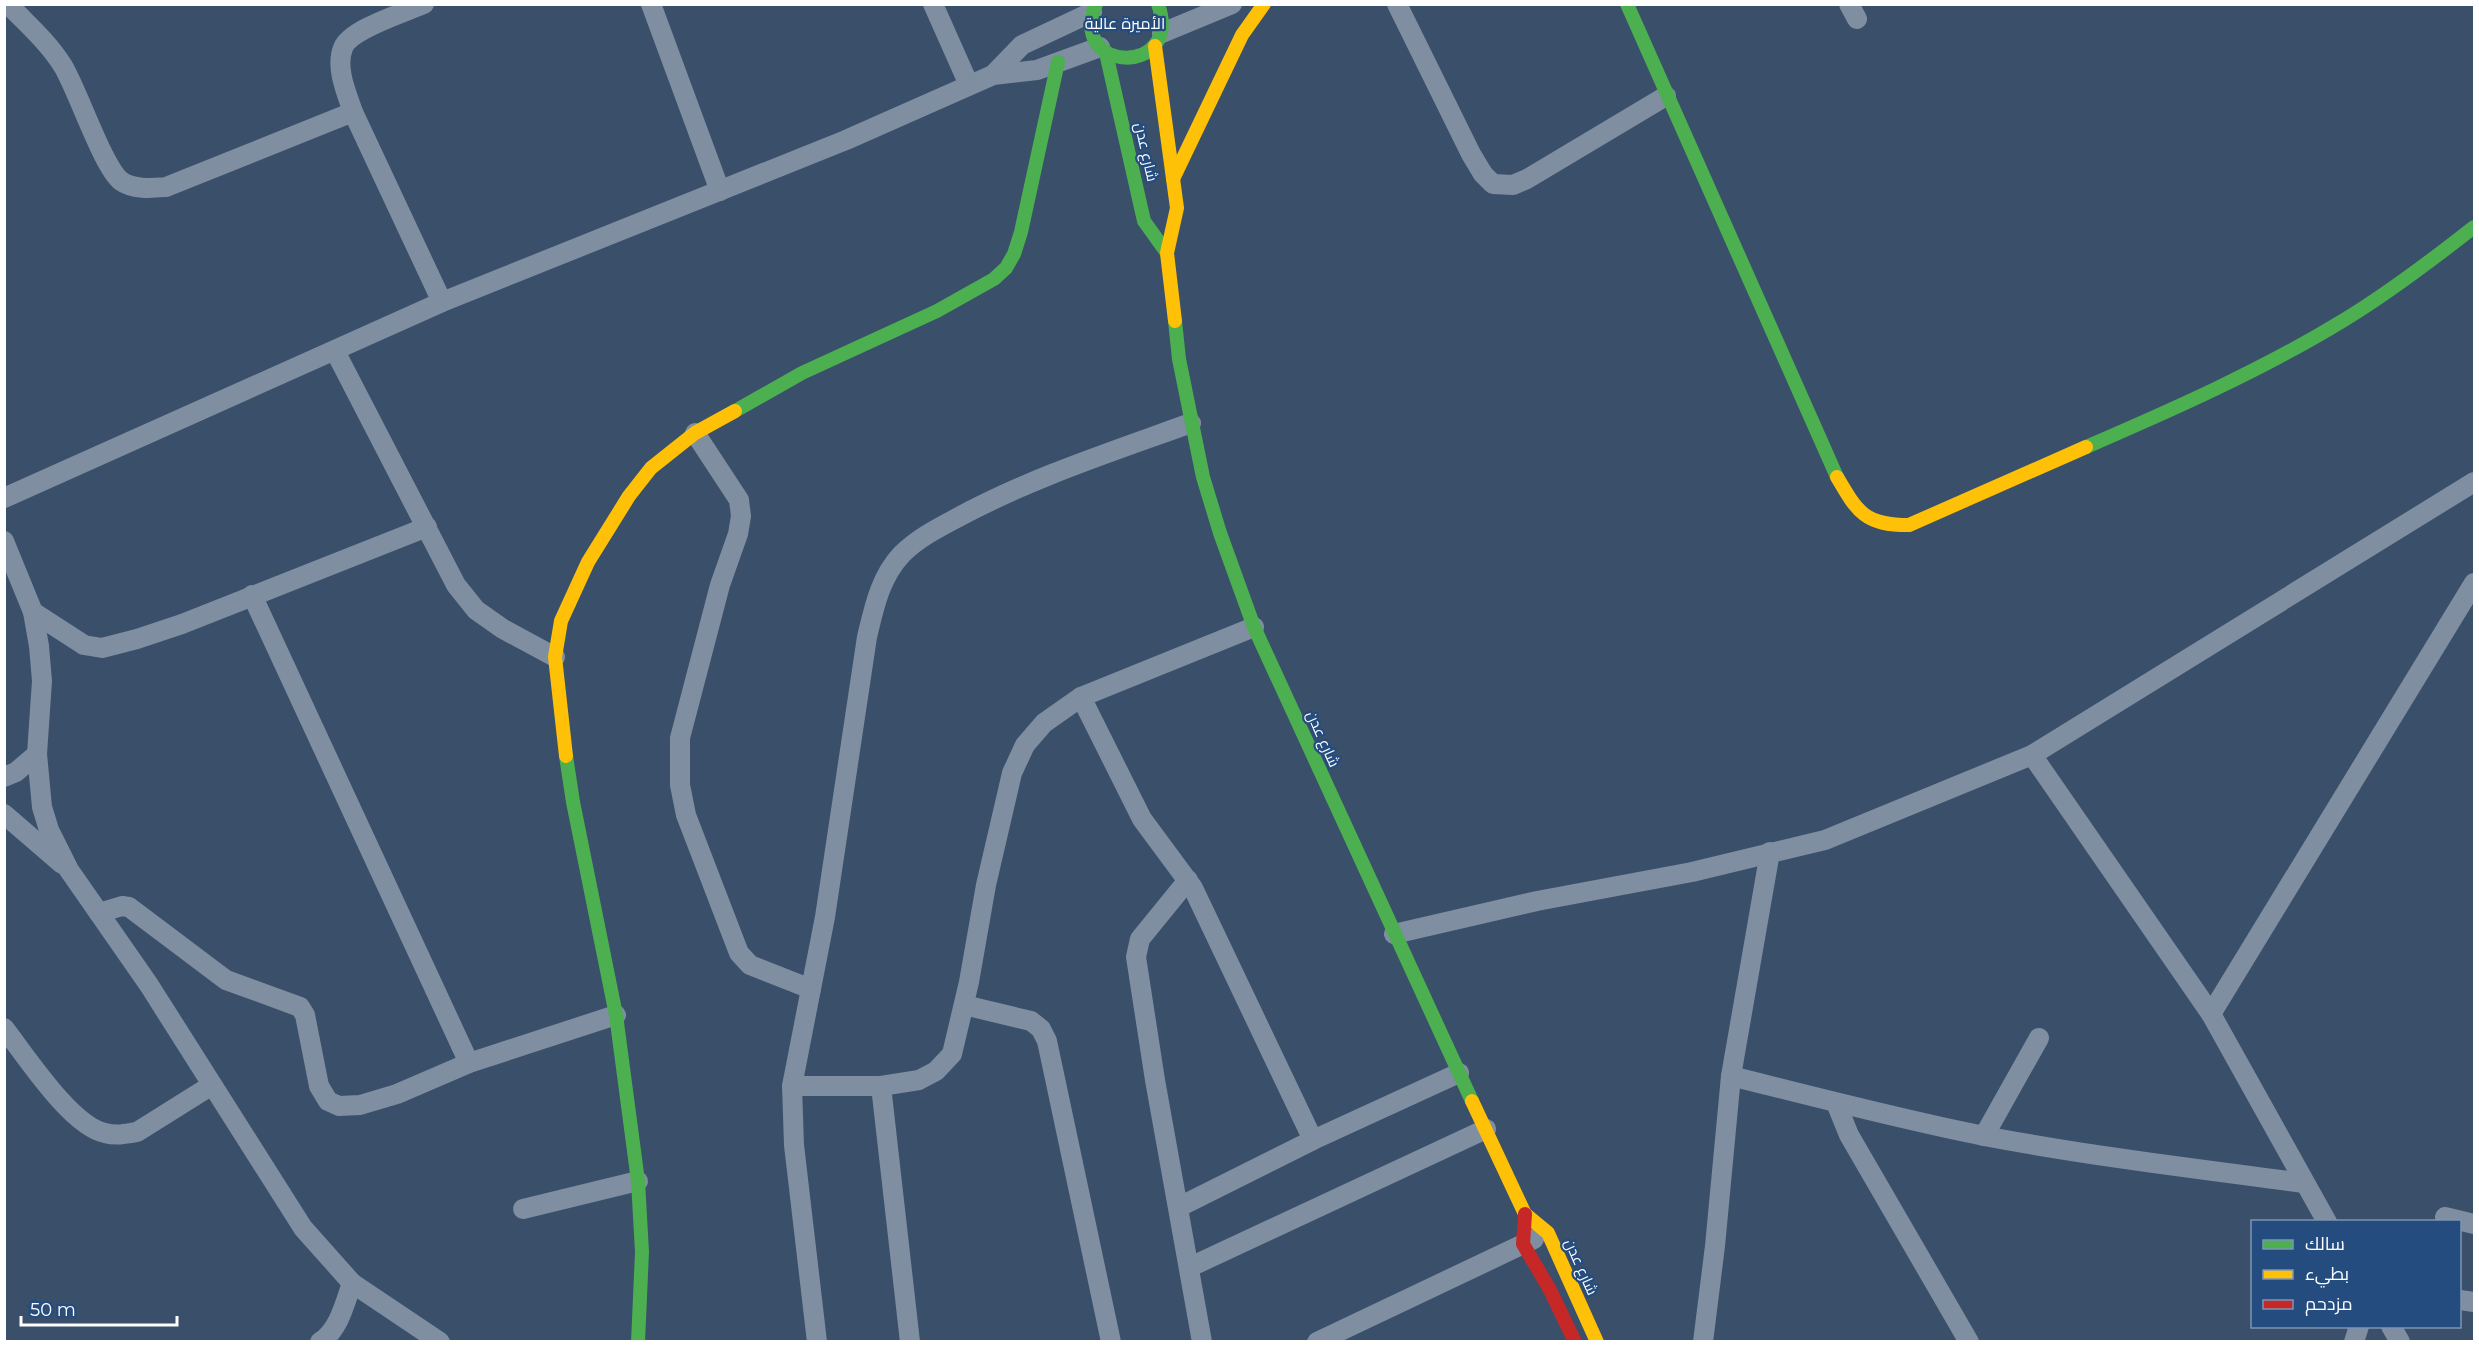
<svg xmlns="http://www.w3.org/2000/svg" width="2479" height="1346" viewBox="0 0 2479 1346" font-family="Montserrat,Cairo,sans-serif">
	<style>
		.lines { fill: none; stroke-linecap: round; stroke-linejoin: round }
		.street { stroke: #7f8ea0; stroke-width: 20 }
		.fast { stroke: #4caf50; stroke-width: 14 }
		.slow { stroke: #ffc107; stroke-width: 14 }
		.jam { stroke: #c62828; stroke-width: 14 }
		.labels { text-anchor: middle; stroke-width: 4.5; stroke-linejoin: round; paint-order: stroke }
		.street-label { font-size: 15px; fill: #fff; stroke: #244c7f }
		.neighbourhood-label { font-size: 16px; fill: #fff; stroke: #244c7f }
	</style>
	<rect width="100%" height="100%" fill="#394f6a"/>
	<g class="lines">
		<g class="street">
			<path d="M8,4C27,24 48,42 63,66C78,91 103,167 121,181C133,190 153,188 166,187L353,112"/>
			<path d="M424,4C404,13 350,29 343,48C335,68 347,94 353,112L442,302"/>
			<path d="M651,4L720,191"/>
			<path d="M933,4L969,85"/>
			<path d="M1397,4L1471,154L1483,174L1493,184L1513,185L1527,179L1666,96"/>
			<path d="M1849,4L1857,19"/>
			<path d="M1162,33L1232,4"/>
			<path d="M993,75L1022,45L1092,12"/>
			<path d="M335,351L456,585L476,610L503,629L555,657"/>
			<path d="M695,433L739,500L741,516L738,534L720,585L680,738V785L686,815L739,953L750,965L811,989"/>
			<path d="M4,498L442,302L846,140L993,75L1037,70L1100,47"/>
			<path d="M4,541L33,612L39,646L42,681L37,754L42,807L49,830L69,870L149,985L303,1228L352,1283L440,1342"/>
			<path d="M252,595L469,1063"/>
			<path d="M33,612L84,645L102,648L137,639L182,624L427,527"/>
			<path d="M1081,697L1142,819L1193,888L1313,1140"/>
			<path d="M2032,755L2211,1014L2327,1222"/>
			<path d="M4,777L16,772L37,754"/>
			<path d="M4,814L62,864"/>
			<path d="M1188,880L1140,939L1136,957L1155,1080L1202,1342"/>
			<path d="M99,913L122,906L129,907L226,980L300,1007L305,1015L319,1086L328,1101L339,1106L360,1105L397,1094L469,1063L616,1015"/>
			<path d="M1394,934L1537,901L1692,872L1825,840L2032,755L2474,482"/>
			<path d="M964,1005L1031,1021L1041,1029L1047,1041L1111,1342"/>
			<path d="M2211,1014L2474,583"/>
			<path d="M4,1028C26,1056 71,1126 105,1133C116,1136 126,1134 137,1132L212,1085"/>
			<path d="M1731,1076C1815,1097 1899,1119 1984,1136C2090,1156 2197,1169 2304,1183"/>
			<path d="M792,1086H881L919,1080L936,1071L952,1054L969,982L986,885L1012,773L1025,745L1044,723L1081,697L1254,627"/>
			<path d="M881,1086L910,1342"/>
			<path d="M1836,1103L1849,1135L1969,1342"/>
			<path d="M1984,1136L2039,1038"/>
			<path d="M1179,1207L1313,1140L1459,1073"/>
			<path d="M523,1209L638,1181"/>
			<path d="M2445,1217L2474,1224"/>
			<path d="M1190,1267L1486,1129"/>
			<path d="M2460,1300L2474,1302"/>
			<path d="M2391,1326L2400,1342"/>
			<path d="M320,1342C339,1330 345,1303 352,1283"/>
			<path d="M817,1342L794,1145L792,1086L825,917L867,637C874,608 880,577 902,554C917,539 936,529 955,519C1030,478 1111,452 1191,423"/>
			<path d="M1317,1342L1534,1239"/>
			<path d="M1703,1342L1715,1246L1731,1076L1770,852"/>
			<path d="M2354,1342L2359,1326"/>
		</g>
		<g class="fast">
			<path d="M1096,4C1067,74 1184,77 1158,4"/>
			<path d="M1627,4L1837,477"/>
			<path d="M1106,53L1144,221L1167,253"/>
			<path d="M1175,321L1179,359L1203,477L1220,533L1254,627L1472,1101"/>
			<path d="M735,411L802,373L937,311L994,279L1006,268L1014,254L1021,232L1058,62"/>
			<path d="M2086,447C2174,409 2262,370 2344,320C2390,292 2432,260 2474,227"/>
			<path d="M566,756L573,802L616,1015L638,1181L642,1252L638,1342"/>
		</g>
		<g class="slow">
			<path d="M1155,46L1177,208L1167,253L1175,321"/>
			<path d="M1173,179L1242,35L1264,4"/>
			<path d="M1837,477C1858,513 1865,525 1909,525L2086,447"/>
			<path d="M566,756L555,657L561,621L588,562L629,496L651,468L695,433L735,411"/>
			<path d="M1472,1101L1525,1214L1548,1233L1597,1342"/>
		</g>
		<path class="jam" d="M1525,1214L1523,1244L1550,1290L1575,1342"/>
	</g>
	<g class="labels">
		<g class="street-label">
			<text transform="translate(1146 152) rotate(77)" y="5">شارع عدن</text>
			<text transform="translate(1323 739) rotate(66)" y="5">شارع عدن</text>
			<text transform="translate(1581 1267) rotate(66)" y="5">شارع عدن</text>
		</g>
		<g class="neighbourhood-label">
			<text x="1125" y="29">الأميرة عالية</text>
		</g>
	</g>
	<rect width="2479" height="1346" fill="none" stroke="#ffffff" stroke-width="12"/>
	<rect x="2251" y="1220" width="210" height="108" fill="#244c7f" stroke="#7c94b2" stroke-width="1.5"/>
	<rect x="2263" y="1240" width="30" height="9" fill="#4caf50" stroke="#7c94b2" stroke-width="1.5"/>
	<text x="2305" y="1250" font-size="18" fill="#ffffff">سالك</text>
	<rect x="2263" y="1270" width="30" height="9" fill="#ffc107" stroke="#7c94b2" stroke-width="1.5"/>
	<text x="2305" y="1280" font-size="18" fill="#ffffff">بطيء</text>
	<rect x="2263" y="1300" width="30" height="9" fill="#c62828" stroke="#7c94b2" stroke-width="1.5"/>
	<text x="2305" y="1310" font-size="18" fill="#ffffff">مزدحم</text>
	<path d="M21 1316v9h156v-9" fill="none" stroke="#ffffff" stroke-width="3"/>
	<text x="30" y="1316" font-size="18" fill="#ffffff" stroke="#244c7f" stroke-width="4.5" paint-order="stroke">50 m</text>
</svg>
